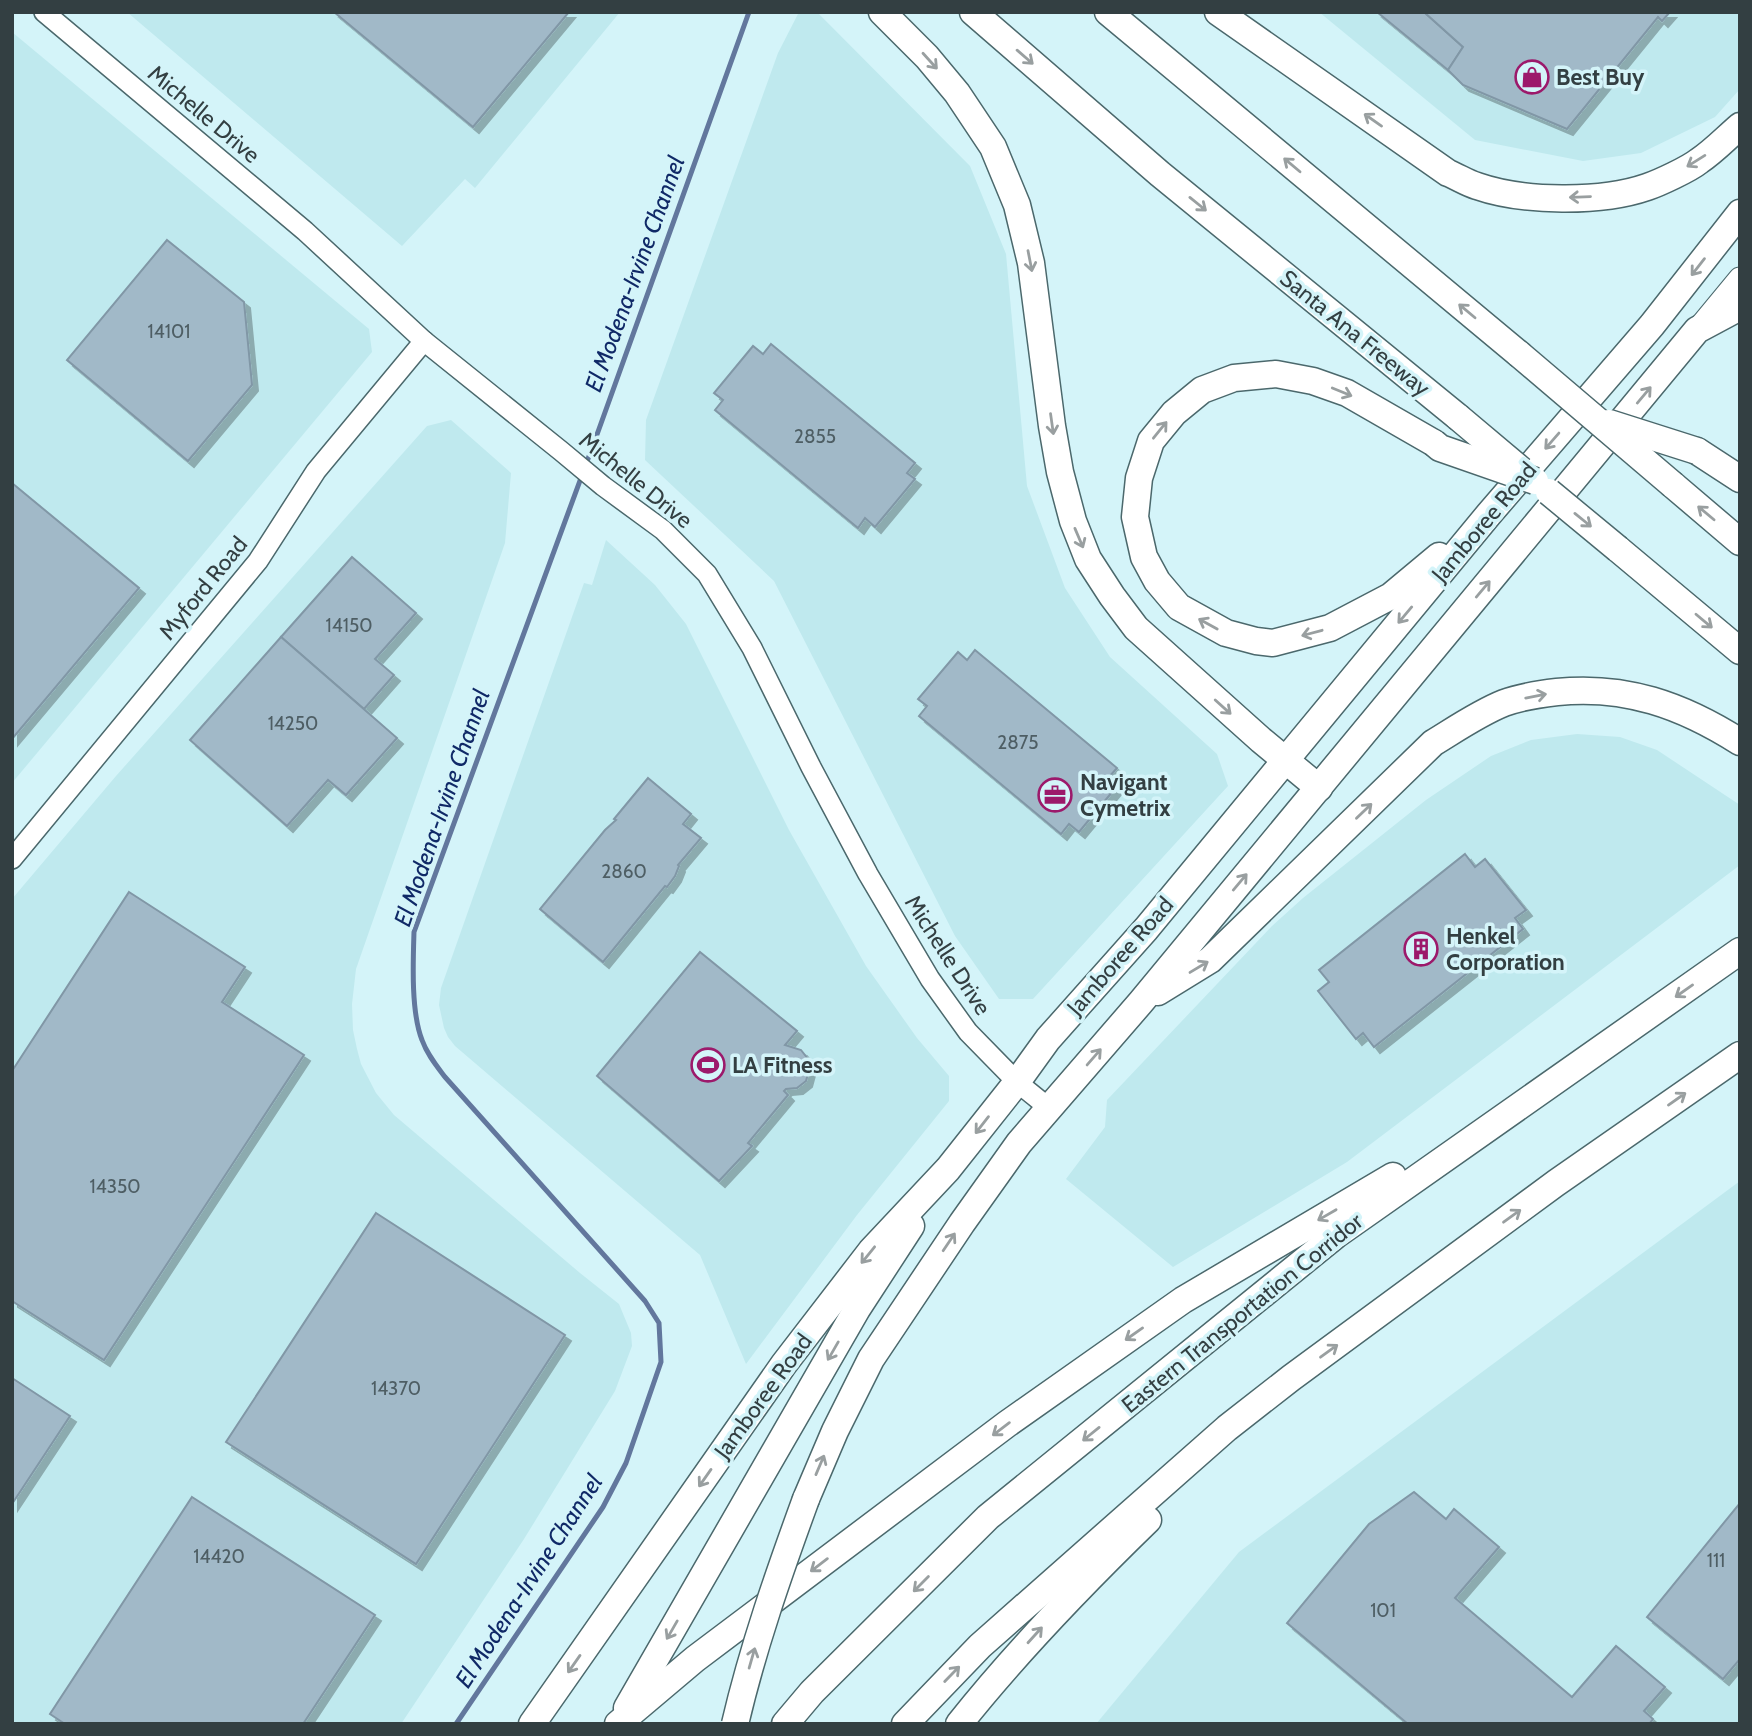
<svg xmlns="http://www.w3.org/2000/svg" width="1752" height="1736" viewBox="0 0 1752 1736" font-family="Cabin,sans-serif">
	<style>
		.built { fill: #bfe9ee }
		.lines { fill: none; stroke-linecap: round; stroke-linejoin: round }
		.stream { stroke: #62779d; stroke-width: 5 }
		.building { fill: #a1b9c8; stroke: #8197a6; stroke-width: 2; filter: url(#shadow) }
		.secondary-casing { stroke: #4b686c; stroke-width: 22 }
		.primary-casing { stroke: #4b686c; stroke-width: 25 }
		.highway-casing { stroke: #4b686c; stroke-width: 29 }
		.secondary { stroke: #fff; stroke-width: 19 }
		.primary { stroke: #fff; stroke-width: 23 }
		.highway { stroke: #fff; stroke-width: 26 }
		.highway-bridge-casing { stroke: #4b686c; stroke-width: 29; stroke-linecap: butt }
		.highway-bridge { stroke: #fff; stroke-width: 26 }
		.oneway { stroke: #999fa0 }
		.labels { text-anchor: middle; stroke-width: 7; stroke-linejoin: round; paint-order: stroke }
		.number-label { font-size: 19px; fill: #4e5e64 }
		.poi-label { font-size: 23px; font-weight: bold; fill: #333f42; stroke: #d4f4f9; text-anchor: start }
		.street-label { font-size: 23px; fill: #333f42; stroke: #d4f4f9 }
		.water-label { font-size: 24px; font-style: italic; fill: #102967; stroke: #d4f4f9 }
	</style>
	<defs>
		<filter id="shadow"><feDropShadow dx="6" dy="6" stdDeviation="0" flood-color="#0004"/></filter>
	</defs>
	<rect width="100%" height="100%" fill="#d4f4f9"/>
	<g class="built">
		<path d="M127,12H620L475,188L465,179L402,246Z"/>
		<path d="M799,12H817L970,166L1006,254L1027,486L1065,588L1110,657L1217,754L1228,786L1033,999H999L955,936L774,581L645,460L646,420L778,53Z"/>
		<path d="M1319,12H1740V89L1715,117L1641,153L1583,161L1475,140Z"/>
		<path d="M12,32L369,329L372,352L12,783Z"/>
		<path d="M451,420L511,473L505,543L356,969L352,1004L353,1030L357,1049L361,1064L376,1093L394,1115L580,1273L619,1304L631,1333L632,1346L615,1391L524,1539L401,1724H12V899L116,776L427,426Z"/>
		<path d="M606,540L655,585L686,624L789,830L866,966L917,1038L949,1076V1101L857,1215L746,1364L700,1255L455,1046L448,1037L444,1028L439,1005L441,988L584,583L592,585Z"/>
		<path d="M1577,734L1620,737L1657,750L1740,805V865L1347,1162L1173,1267L1066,1179L1105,1127L1107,1100L1272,926L1303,898L1426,800L1491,756L1531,740Z"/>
		<path d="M1740,1181V1724H1096L1239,1552Z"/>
	</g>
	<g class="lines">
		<path class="stream" d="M456,1724L603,1507L626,1463L661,1362L659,1323L645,1301L445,1077C436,1065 427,1054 422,1040C411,1012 413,963 414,932L599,429L749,12"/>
	</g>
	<g class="building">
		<path d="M334,12H569L473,127Z"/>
		<path d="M1377,12H1424L1463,47L1448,70Z"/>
		<path d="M1424,12H1670L1662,21L1658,17L1567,129L1463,85L1448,70L1463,47Z"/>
		<path d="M167,240L244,302L252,385L188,461L67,360Z"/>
		<path d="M771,344L915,463L907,473L915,479L875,527L865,518L858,528L715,410L723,400L714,393L753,346L763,354Z"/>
		<path d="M12,483L139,588L12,739Z"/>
		<path d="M352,557L416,613L375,659L394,675L364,709L281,637Z"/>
		<path d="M281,637L397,738L346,795L328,780L287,826L190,740Z"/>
		<path d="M975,650L1117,768L1109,777L1118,785L1079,832L1069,824L1061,834L919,716L927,706L918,699L958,652L967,660Z"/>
		<path d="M648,778L691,814L683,824L701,838L678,865L679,866L675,876L667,887L665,886L603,962L540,909L605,830L616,820L614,819Z"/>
		<path d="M1465,854L1475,867L1485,859L1526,910L1515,918L1523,929L1374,1047L1363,1033L1356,1039L1318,991L1329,982L1319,970Z"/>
		<path d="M129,892L245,967L222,1002L304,1055L104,1360L12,1301V1071Z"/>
		<path d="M700,952L797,1031L785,1045L801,1050L808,1059L810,1066L806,1081L797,1088L786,1089L784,1091L788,1095L748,1143L752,1146L719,1181L597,1076Z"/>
		<path d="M376,1213L565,1335L416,1564L226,1442Z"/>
		<path d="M12,1378L70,1416L12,1504Z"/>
		<path d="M1414,1492L1446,1519L1454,1509L1499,1547L1455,1598L1572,1697L1616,1646L1665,1687L1644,1711L1653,1719L1649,1724H1408L1287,1623L1369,1524Z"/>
		<path d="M192,1497L375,1615L303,1724H65L50,1714Z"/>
		<path d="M1740,1503V1659L1723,1679L1647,1617Z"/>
	</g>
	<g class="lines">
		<defs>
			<g id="secondary">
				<path d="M44,12L305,231L424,341L561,451L603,486L663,530L707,574L752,648L811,767L868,874L930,979L968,1032L1017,1082L1049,1108"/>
				<path d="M12,859L258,561L316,471L424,341"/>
			</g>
			<path id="primary" d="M1702,325L1740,279"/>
			<g id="highway">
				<path d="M882,12L927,57L957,93L993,147L1017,205L1031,263L1052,426L1060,472L1073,521L1088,559L1112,596L1136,628L1261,740L1319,788"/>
				<path d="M973,12L1160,174L1458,417"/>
				<path d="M1108,12L1519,354"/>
				<path d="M1218,12L1448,173C1458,177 1467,183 1477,186C1523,202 1601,203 1647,187C1659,183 1689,169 1699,161C1714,151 1726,138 1740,126"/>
				<path d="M1434,443L1347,393L1313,381L1276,374L1234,378L1202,390L1174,413L1151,441L1139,478L1135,517L1144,557L1157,581L1179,607L1226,633L1256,641L1273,643L1330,628L1391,596L1439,556"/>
				<path d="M1697,451L1740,479"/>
				<path d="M1673,485L1740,542"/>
				<path d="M1618,549L1740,651"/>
				<path d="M1158,992L1210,960L1433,743C1456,729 1479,713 1504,703C1520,697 1540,694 1557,692C1625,685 1682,705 1740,742"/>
				<path d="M806,1499L835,1431L871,1359L962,1223L1019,1143L1141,1002L1697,330L1740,307"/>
				<path d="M627,1708L857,1309L911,1226"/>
				<path d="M532,1724L784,1364L871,1251L948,1169L1017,1082L1048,1039L1146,929L1489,514L1652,325L1740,213"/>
				<path d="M618,1724L695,1659L1007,1424L1183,1300L1393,1176"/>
				<path d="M785,1724L812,1692L988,1517L1336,1235L1740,951"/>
				<path d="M905,1724L980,1646L1227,1428L1291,1378L1556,1183L1740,1055"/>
				<path d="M959,1724C1017,1651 1081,1585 1148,1520"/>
			</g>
		</defs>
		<use href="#secondary" class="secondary-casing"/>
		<use href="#primary" class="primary-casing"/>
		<use href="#highway" class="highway-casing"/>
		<use href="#secondary" class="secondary"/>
		<use href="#primary" class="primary"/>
		<use href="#highway" class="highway"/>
		<defs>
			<g id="highway-bridge">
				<path d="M1519,354L1673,485"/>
				<path d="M1458,417L1521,470"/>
				<path d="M1609,423L1697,451"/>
				<path d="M1434,443L1440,448L1535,481"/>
				<path d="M1549,492L1618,549"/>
				<path d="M735,1724C753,1647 779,1573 806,1499"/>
			</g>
		</defs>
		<use href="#highway-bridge" class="highway-bridge-casing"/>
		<use href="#highway-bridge" class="highway-bridge"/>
	</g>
	<defs><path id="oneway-shaft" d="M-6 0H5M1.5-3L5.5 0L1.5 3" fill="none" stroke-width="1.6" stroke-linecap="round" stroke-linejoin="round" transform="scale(1.75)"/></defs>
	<g class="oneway">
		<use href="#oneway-shaft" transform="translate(1025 57) rotate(41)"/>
		<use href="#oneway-shaft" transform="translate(930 61) rotate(48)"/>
		<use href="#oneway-shaft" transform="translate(1373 120) rotate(-145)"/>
		<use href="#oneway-shaft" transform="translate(1696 161) rotate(148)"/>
		<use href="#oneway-shaft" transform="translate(1292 165) rotate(-140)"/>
		<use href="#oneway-shaft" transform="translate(1580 197) rotate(178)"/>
		<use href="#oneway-shaft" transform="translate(1198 204) rotate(39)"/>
		<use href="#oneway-shaft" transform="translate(1030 261) rotate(79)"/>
		<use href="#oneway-shaft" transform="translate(1698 267) rotate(128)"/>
		<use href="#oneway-shaft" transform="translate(1467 311) rotate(-140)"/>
		<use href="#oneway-shaft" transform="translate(1342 392) rotate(22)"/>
		<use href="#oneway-shaft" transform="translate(1644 395) rotate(-50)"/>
		<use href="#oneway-shaft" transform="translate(1052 424) rotate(82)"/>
		<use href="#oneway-shaft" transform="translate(1160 430) rotate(-51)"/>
		<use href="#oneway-shaft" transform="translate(1552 441) rotate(131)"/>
		<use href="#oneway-shaft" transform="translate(1706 513) rotate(-140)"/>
		<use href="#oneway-shaft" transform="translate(1583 520) rotate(39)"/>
		<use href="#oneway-shaft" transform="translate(1079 538) rotate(67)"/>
		<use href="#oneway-shaft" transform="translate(1483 589) rotate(-50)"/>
		<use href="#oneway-shaft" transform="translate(1405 615) rotate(130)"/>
		<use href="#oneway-shaft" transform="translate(1704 621) rotate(40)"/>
		<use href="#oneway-shaft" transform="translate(1208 624) rotate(-151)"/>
		<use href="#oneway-shaft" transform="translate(1312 633) rotate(165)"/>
		<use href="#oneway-shaft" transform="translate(1536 696) rotate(-11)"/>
		<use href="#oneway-shaft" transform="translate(1223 707) rotate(42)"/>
		<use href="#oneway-shaft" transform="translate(1364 811) rotate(-44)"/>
		<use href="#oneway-shaft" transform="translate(1240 882) rotate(-50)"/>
		<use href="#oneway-shaft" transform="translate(1199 967) rotate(-31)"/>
		<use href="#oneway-shaft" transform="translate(1684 991) rotate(145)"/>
		<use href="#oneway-shaft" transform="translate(1094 1057) rotate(-49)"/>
		<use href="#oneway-shaft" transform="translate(1677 1099) rotate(-35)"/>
		<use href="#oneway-shaft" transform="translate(982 1125) rotate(128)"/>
		<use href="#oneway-shaft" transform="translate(1327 1215) rotate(150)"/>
		<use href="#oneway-shaft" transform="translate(1512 1216) rotate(-36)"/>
		<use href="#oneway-shaft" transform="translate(949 1242) rotate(-56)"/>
		<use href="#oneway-shaft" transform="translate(868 1255) rotate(129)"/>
		<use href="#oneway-shaft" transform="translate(1134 1334) rotate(145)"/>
		<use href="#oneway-shaft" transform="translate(833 1351) rotate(120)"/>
		<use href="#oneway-shaft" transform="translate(1329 1351) rotate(-36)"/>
		<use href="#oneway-shaft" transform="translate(1001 1429) rotate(143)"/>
		<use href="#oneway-shaft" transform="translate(1091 1434) rotate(141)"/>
		<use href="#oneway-shaft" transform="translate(820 1465) rotate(-67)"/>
		<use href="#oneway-shaft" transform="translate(705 1478) rotate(125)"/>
		<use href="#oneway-shaft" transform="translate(819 1565) rotate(143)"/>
		<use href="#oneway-shaft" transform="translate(921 1584) rotate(135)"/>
		<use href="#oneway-shaft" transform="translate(672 1630) rotate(120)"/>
		<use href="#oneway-shaft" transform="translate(1035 1635) rotate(-48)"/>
		<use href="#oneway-shaft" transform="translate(752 1658) rotate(-74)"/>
		<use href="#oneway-shaft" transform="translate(574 1664) rotate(125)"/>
		<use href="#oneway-shaft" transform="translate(952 1674) rotate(-46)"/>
	</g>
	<defs>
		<symbol id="shop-ring" viewBox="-11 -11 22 22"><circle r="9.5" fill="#d4f4f9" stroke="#9c196b" stroke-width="1.5"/><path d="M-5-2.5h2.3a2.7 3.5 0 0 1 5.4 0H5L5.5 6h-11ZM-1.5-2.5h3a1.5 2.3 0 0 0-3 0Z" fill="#9c196b"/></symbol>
		<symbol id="office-ring" viewBox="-11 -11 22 22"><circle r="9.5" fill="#d4f4f9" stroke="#9c196b" stroke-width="1.5"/><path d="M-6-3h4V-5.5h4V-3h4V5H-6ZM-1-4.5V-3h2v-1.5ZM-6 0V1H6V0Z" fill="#9c196b"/></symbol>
		<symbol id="building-ring" viewBox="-11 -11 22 22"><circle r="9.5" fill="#d4f4f9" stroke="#9c196b" stroke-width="1.5"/><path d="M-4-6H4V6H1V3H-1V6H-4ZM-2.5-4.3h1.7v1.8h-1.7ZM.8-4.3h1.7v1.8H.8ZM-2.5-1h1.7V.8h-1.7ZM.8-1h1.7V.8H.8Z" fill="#9c196b"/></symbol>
		<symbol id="stadium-ring" viewBox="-11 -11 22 22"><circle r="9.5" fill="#d4f4f9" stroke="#9c196b" stroke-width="1.5"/><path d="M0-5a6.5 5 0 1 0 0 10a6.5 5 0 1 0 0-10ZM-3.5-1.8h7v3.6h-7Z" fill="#9c196b"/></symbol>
	</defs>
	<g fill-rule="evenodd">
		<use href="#shop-ring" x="1513" y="58" width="38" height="38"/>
		<use href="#office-ring" x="1036" y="776" width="38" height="38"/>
		<use href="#building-ring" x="1402" y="930" width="38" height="38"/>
		<use href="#stadium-ring" x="689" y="1046" width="38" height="38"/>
	</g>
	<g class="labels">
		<g class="number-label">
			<text x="169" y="338">14101</text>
			<text x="815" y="443">2855</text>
			<text x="349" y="632">14150</text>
			<text x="293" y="730">14250</text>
			<text x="1018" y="749">2875</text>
			<text x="624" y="878">2860</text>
			<text x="115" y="1193">14350</text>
			<text x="396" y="1395">14370</text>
			<text x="219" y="1563">14420</text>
			<text x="1716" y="1567">111</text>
			<text x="1383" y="1617">101</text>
		</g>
		<g class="poi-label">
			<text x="1556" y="85">Best Buy</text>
			<text x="1080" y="790">Navigant<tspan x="1080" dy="26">Cymetrix</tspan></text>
			<text x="1446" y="944">Henkel<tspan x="1446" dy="26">Corporation</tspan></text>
			<text x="732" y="1073">LA Fitness</text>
		</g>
		<g class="street-label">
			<text transform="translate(204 114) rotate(40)" y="8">Michelle Drive</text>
			<text transform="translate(1355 333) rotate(39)" y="8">Santa Ana Freeway</text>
			<text transform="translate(636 480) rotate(39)" y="8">Michelle Drive</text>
			<text transform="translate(1484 522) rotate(-50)" y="8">Jamboree Road</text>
			<text transform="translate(203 588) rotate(-51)" y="8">Myford Road</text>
			<text transform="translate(948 955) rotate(57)" y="8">Michelle Drive</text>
			<text transform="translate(1120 956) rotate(-49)" y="8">Jamboree Road</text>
			<text transform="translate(1242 1313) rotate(-39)" y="8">Eastern Transportation Corridor</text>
			<text transform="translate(763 1396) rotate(-54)" y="8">Jamboree Road</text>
		</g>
		<g class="water-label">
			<text transform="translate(635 274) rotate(-70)" y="8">El Modena-Irvine Channel</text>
			<text transform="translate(442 808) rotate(-71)" y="8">El Modena-Irvine Channel</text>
			<text transform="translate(529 1581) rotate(-57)" y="8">El Modena-Irvine Channel</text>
		</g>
	</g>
	<rect width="1752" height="1736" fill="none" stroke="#333f42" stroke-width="28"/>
</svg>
